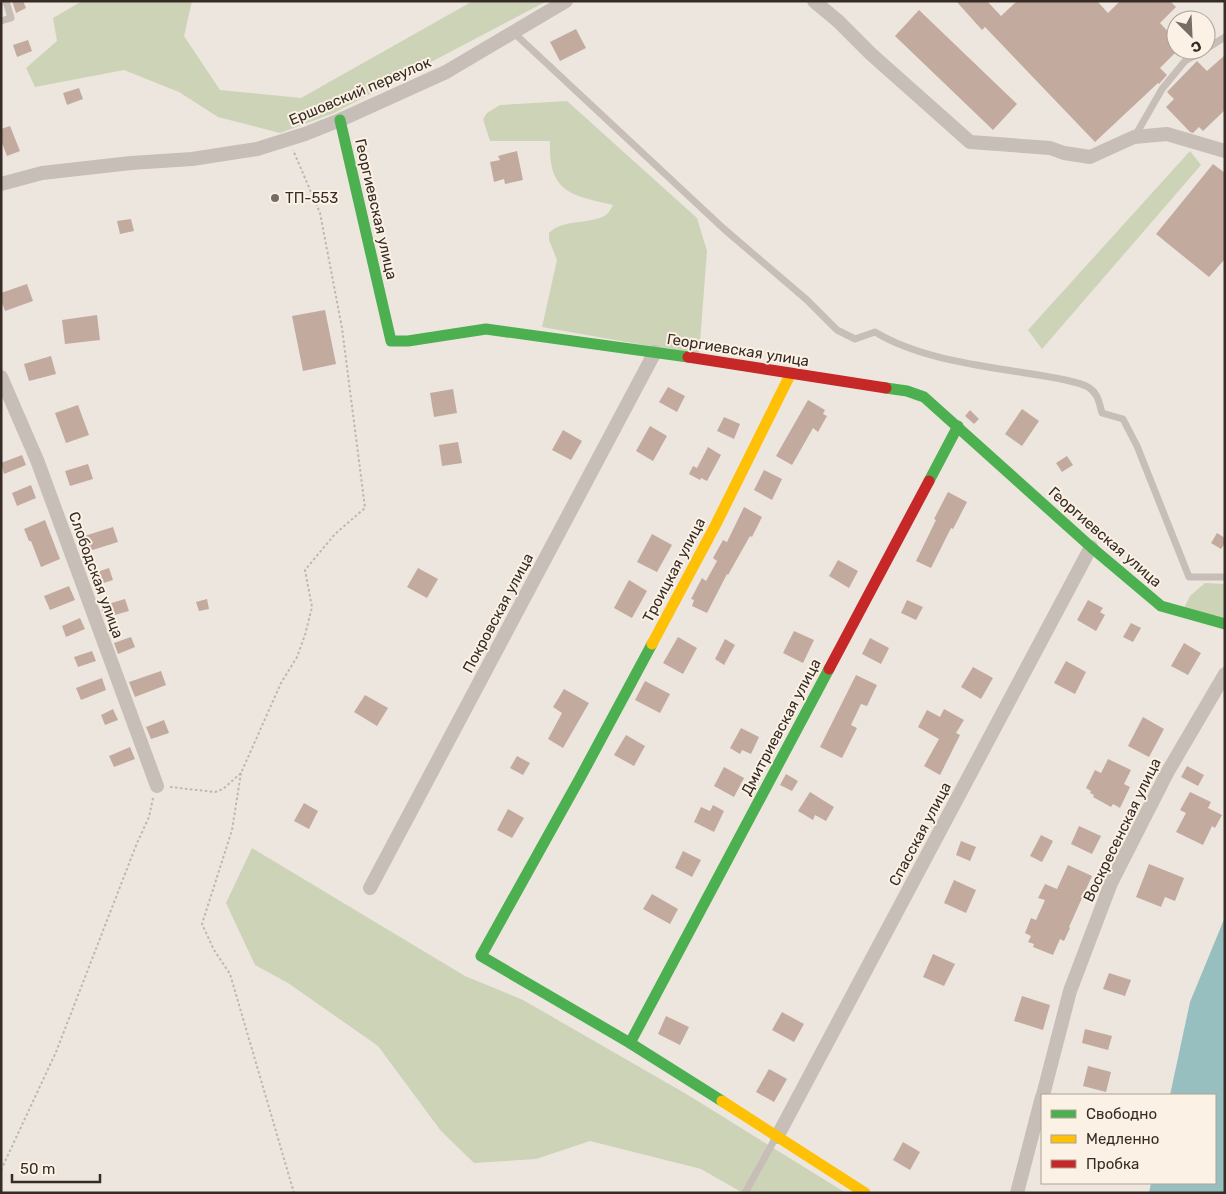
<svg xmlns="http://www.w3.org/2000/svg" width="1226" height="1194" viewBox="0 0 1226 1194" font-family="Rubik,sans-serif">
	<style>
		.green { fill: #cdd3b6 }
		.water { fill: #98bfc0 }
		.building { fill: #c3aa9e }
		.lines { fill: none; stroke-linecap: round; stroke-linejoin: round }
		.path { stroke: #beb7b0; stroke-width: 2; stroke-dasharray: 2.5 2.5; stroke-linecap: butt }
		.lane { stroke: #c6beb7; stroke-width: 7 }
		.street { stroke: #c6beb7; stroke-width: 14 }
		.fast { stroke: #4caf50; stroke-width: 11 }
		.slow { stroke: #ffc107; stroke-width: 11 }
		.jam { stroke: #c62828; stroke-width: 11 }
		.poi-dot { fill: #776d66; stroke: #fbf1e4; stroke-width: 2 }
		.labels { text-anchor: middle; stroke-width: 4; stroke-linejoin: round; paint-order: stroke }
		.street-label { font-size: 15px; fill: #372c25; stroke: #fbf1e4 }
		.poi-label { font-size: 15px; fill: #372c25; stroke: #fbf1e4; text-anchor: start }
	</style>
	<rect width="100%" height="100%" fill="#ede6de"/>
	<g class="green">
		<path d="M82,1H192L184,36L220,90L301,98L473,1H547L334,113L280,133L218,117L179,92L124,70L35,87L26,68L57,41L53,18Z"/>
		<path d="M567,101L697,218L707,251L699,355L542,327L557,260L549,240V233C564,218 590,225 606,215C609,212 611,209 613,205C570,195 548,192 550,141H490L483,119L487,113L500,105Z"/>
		<path d="M1190,151L1201,165L1042,349L1028,330Z"/>
		<path d="M1205,583L1225,584V621L1182,612L1190,596Z"/>
		<path d="M252,848L465,976L523,1000L688,1095L846,1193H743L701,1169L590,1141L536,1159L474,1163L441,1131L378,1046L288,983L255,965L226,903Z"/>
	</g>
	<path class="water" d="M1225,917V1193H1149L1151,1183H1215V1095H1170L1190,1002Z"/>
	<g class="building">
		<path d="M12,1H23L26,8L16,13Z"/>
		<path d="M956,1H987L1001,16L1017,1H1097L1108,13L1120,1H1170L1176,7L1160,23L1176,40V52L1160,68L1167,75L1159,84L1158,83L1095,142L985,27L982,30Z"/>
		<path d="M919,10L1017,104L993,130L895,36Z"/>
		<path d="M576,29L586,48L560,61L550,42Z"/>
		<path d="M28,40L32,51L17,57L13,45Z"/>
		<path d="M1225,55V110L1203,131L1199,127L1193,133L1190,132L1166,107L1174,99L1167,92L1197,61L1207,71Z"/>
		<path d="M79,88L83,99L67,105L63,93Z"/>
		<path d="M10,126L20,151L7,156L1,140V129Z"/>
		<path d="M517,151L523,180L505,184L504,179L494,182L490,162L500,160L498,156Z"/>
		<path d="M1213,164L1225,173V259L1209,277L1156,234Z"/>
		<path d="M131,219L134,231L120,234L117,221Z"/>
		<path d="M27,284L33,301L5,311L1,300V293Z"/>
		<path d="M325,310L336,364L303,371L292,316Z"/>
		<path d="M97,315L100,340L65,344L62,320Z"/>
		<path d="M51,356L56,374L29,381L24,364Z"/>
		<path d="M668,387L685,396L677,412L659,402Z"/>
		<path d="M453,389L457,413L434,417L430,393Z"/>
		<path d="M808,400L825,410L823,414L827,416L818,432L813,428L792,465L776,456Z"/>
		<path d="M78,405L89,435L66,443L55,413Z"/>
		<path d="M1022,409L1039,421L1022,446L1005,434Z"/>
		<path d="M970,410L979,419L974,424L965,416Z"/>
		<path d="M724,417L740,424L734,439L717,431Z"/>
		<path d="M650,426L667,436L653,461L636,451Z"/>
		<path d="M563,430L582,441L571,460L552,450Z"/>
		<path d="M458,442L462,463L442,466L439,445Z"/>
		<path d="M708,447L721,455L707,481L701,478L700,480L689,474L693,466L697,468Z"/>
		<path d="M22,455L26,465L4,474L1,463Z"/>
		<path d="M1067,456L1073,465L1062,472L1056,463Z"/>
		<path d="M88,464L93,479L70,486L65,471Z"/>
		<path d="M764,470L782,479L772,500L754,490Z"/>
		<path d="M31,485L36,498L17,506L12,493Z"/>
		<path d="M948,492L967,502L953,529L951,528L931,568L916,561L936,520L934,519Z"/>
		<path d="M744,507L762,517L752,537L750,536L728,575L727,574L707,613L692,606L694,600L691,599L702,578L706,581L717,561L713,558L723,540L727,542Z"/>
		<path d="M45,520L60,559L41,567L31,541H29L24,529Z"/>
		<path d="M113,527L118,542L83,553L78,538Z"/>
		<path d="M1217,533L1225,538V543L1221,549L1211,543Z"/>
		<path d="M652,534L672,545L657,572L637,562Z"/>
		<path d="M838,560L858,571L849,588L829,576Z"/>
		<path d="M109,568L113,580L94,586L91,574Z"/>
		<path d="M418,568L438,579L427,598L407,587Z"/>
		<path d="M629,580L647,591L632,618L614,608Z"/>
		<path d="M69,586L75,600L50,610L44,596Z"/>
		<path d="M125,599L129,611L104,618L101,606Z"/>
		<path d="M207,599L209,609L199,611L196,602Z"/>
		<path d="M907,600L923,607L916,620L901,613Z"/>
		<path d="M1088,600L1103,608L1100,612L1105,615L1096,631L1077,620Z"/>
		<path d="M80,618L85,629L66,637L62,626Z"/>
		<path d="M1131,623L1141,628L1133,642L1123,637Z"/>
		<path d="M794,631L814,640L803,663L783,653Z"/>
		<path d="M131,637L135,647L118,654L114,643Z"/>
		<path d="M678,637L697,648L683,674L663,663Z"/>
		<path d="M870,638L889,648L881,664L862,654Z"/>
		<path d="M725,639L735,645L724,665L715,659Z"/>
		<path d="M1184,643L1201,653L1188,675L1171,666Z"/>
		<path d="M92,651L96,661L78,667L74,657Z"/>
		<path d="M1066,661L1086,672L1075,694L1054,683Z"/>
		<path d="M973,667L993,678L981,699L961,687Z"/>
		<path d="M161,671L166,685L135,697L129,682Z"/>
		<path d="M856,675L877,685L867,706L861,704L851,725L857,728L842,758L820,747Z"/>
		<path d="M102,678L106,690L81,700L76,688Z"/>
		<path d="M645,681L670,694L660,713L635,700Z"/>
		<path d="M564,689L589,703L563,748L548,739L562,713L553,707Z"/>
		<path d="M365,695L388,708L377,726L354,712Z"/>
		<path d="M113,709L118,720L105,725L101,715Z"/>
		<path d="M944,709L964,720L956,733L960,735L940,775L924,766L939,739L918,727L927,710L940,717Z"/>
		<path d="M1143,717L1164,729L1149,757L1128,746Z"/>
		<path d="M164,720L169,733L151,739L146,727Z"/>
		<path d="M741,728L759,737L751,754L742,750L740,754L730,748Z"/>
		<path d="M626,735L645,746L634,766L614,755Z"/>
		<path d="M130,747L135,759L114,767L109,756Z"/>
		<path d="M517,756L530,763L523,775L510,768Z"/>
		<path d="M1108,759L1131,770L1124,784L1130,787L1120,808L1113,804L1111,807L1093,797L1094,795L1090,793L1091,791L1086,788L1095,770L1101,773Z"/>
		<path d="M1187,766L1204,775L1198,786L1181,777Z"/>
		<path d="M724,767L744,778L734,797L714,786Z"/>
		<path d="M786,774L798,781L792,791L780,785Z"/>
		<path d="M810,792L834,807L826,821L815,815L813,820L798,811Z"/>
		<path d="M1190,792L1211,802L1208,808L1222,815L1215,828L1212,826L1203,845L1176,832L1186,813L1180,810Z"/>
		<path d="M304,803L318,811L309,829L294,821Z"/>
		<path d="M713,805L724,811L714,832L694,822L701,807L710,811Z"/>
		<path d="M508,809L524,818L512,838L497,830Z"/>
		<path d="M1079,826L1101,836L1092,854L1071,844Z"/>
		<path d="M1041,835L1053,841L1042,862L1030,856Z"/>
		<path d="M961,841L976,847L970,861L956,855Z"/>
		<path d="M683,851L701,860L692,877L675,868Z"/>
		<path d="M1149,864L1184,878L1175,901L1165,897L1161,907L1136,897Z"/>
		<path d="M1068,865L1092,876L1069,927L1070,928L1064,941L1060,939L1053,955L1033,947L1034,944L1028,942L1031,936L1025,933L1031,918L1036,920L1045,900L1038,898L1045,884L1057,889Z"/>
		<path d="M954,880L976,890L966,913L944,903Z"/>
		<path d="M652,894L678,909L670,924L643,909Z"/>
		<path d="M933,954L955,964L944,986L923,977Z"/>
		<path d="M1109,973L1131,980L1125,996L1103,989Z"/>
		<path d="M1022,996L1050,1005L1043,1030L1014,1021Z"/>
		<path d="M782,1012L804,1024L794,1042L772,1030Z"/>
		<path d="M666,1016L689,1027L680,1045L658,1034Z"/>
		<path d="M1085,1029L1112,1036L1108,1050L1082,1043Z"/>
		<path d="M1088,1066L1111,1072L1106,1092L1083,1086Z"/>
		<path d="M769,1069L787,1079L774,1102L756,1092Z"/>
		<path d="M903,1142L920,1152L910,1170L893,1160Z"/>
	</g>
	<g class="lines">
		<g class="path">
			<path d="M241,773L232,830L202,924L214,950L230,974L294,1193"/>
			<path d="M170,787L215,792L223,789L241,773L281,683L297,657L305,635L312,607L305,570L335,534L365,508L342,328L320,213L293,150"/>
			<path d="M1,1170L56,1052L137,843L149,817L153,798"/>
		</g>
		<g class="lane">
			<path d="M1,21L11,18L6,1"/>
			<path d="M513,32L724,229L807,300L837,330L855,339L875,332C918,358 976,365 1025,373C1039,375 1077,381 1088,387C1098,393 1099,402 1102,413L1123,419L1137,446L1189,577H1225"/>
			<path d="M1206,49L1225,37"/>
			<path d="M1135,136L1162,89L1185,61L1204,50"/>
			<path d="M745,1193L776,1137"/>
		</g>
		<g class="street">
			<path d="M814,1L838,21L871,54L970,142L1050,148L1064,153L1090,157L1134,137L1167,134L1225,151"/>
			<path d="M1,184L42,173L131,163L192,159L257,149L305,134L340,120L446,72L566,1"/>
			<path d="M1,377L37,460L157,786"/>
			<path d="M370,888L655,352"/>
			<path d="M1043,1095L1070,991L1111,883L1167,773L1225,674"/>
			<path d="M777,1137L1091,547"/>
			<path d="M1017,1193L1042,1097"/>
		</g>
		<g class="fast">
			<path d="M340,120L391,341H408L486,329L688,357"/>
			<path d="M886,388L907,391L924,397L1091,547L1161,606L1225,624"/>
			<path d="M929,481L958,426"/>
			<path d="M652,644L580,778L481,956L630,1043L722,1101"/>
			<path d="M630,1043L829,669"/>
		</g>
		<g class="slow">
			<path d="M652,644L716,524L791,373"/>
			<path d="M722,1101L865,1193"/>
		</g>
		<g class="jam">
			<path d="M688,357L886,388"/>
			<path d="M829,669L929,481"/>
		</g>
	</g>
	<circle class="poi-dot" cx="275" cy="198" r="5"/>
	<g class="labels">
		<g class="street-label">
			<text transform="translate(360 91) rotate(-23)" y="5">Ершовский переулок</text>
			<text transform="translate(376 209) rotate(77)" y="5">Георгиевская улица</text>
			<text transform="translate(738 350) rotate(9)" y="5">Георгиевская улица</text>
			<text transform="translate(1105 537) rotate(41)" y="5">Георгиевская улица</text>
			<text transform="translate(674 570) rotate(-62)" y="5">Троицкая улица</text>
			<text transform="translate(96 575) rotate(70)" y="5">Слободская улица</text>
			<text transform="translate(498 613) rotate(-62)" y="5">Покровская улица</text>
			<text transform="translate(781 727) rotate(-62)" y="5">Дмитриевская улица</text>
			<text transform="translate(1122 830) rotate(-64)" y="5">Воскресенская улица</text>
			<text transform="translate(920 834) rotate(-62)" y="5">Спасская улица</text>
		</g>
		<g class="poi-label">
			<text x="285" y="203">ТП-553</text>
		</g>
	</g>
	<rect width="1226" height="1194" fill="none" stroke="#372c25" stroke-width="5"/>
	<rect x="1041" y="1094" width="175" height="90" fill="#fbf1e4" stroke="#ada298"/>
	<rect x="1051" y="1110" width="25" height="8" fill="#4caf50" stroke="#ada298"/>
	<text x="1086" y="1119" font-size="15" fill="#372c25">Свободно</text>
	<rect x="1051" y="1135" width="25" height="8" fill="#ffc107" stroke="#ada298"/>
	<text x="1086" y="1144" font-size="15" fill="#372c25">Медленно</text>
	<rect x="1051" y="1160" width="25" height="8" fill="#c62828" stroke="#ada298"/>
	<text x="1086" y="1169" font-size="15" fill="#372c25">Пробка</text>
	<g transform="translate(1191 35) rotate(156)"><circle r="24" fill="#fbf1e4" stroke="#ada298"/>
	<path d="M0-4L9 19L0 12L-9 19Z" fill="#776d66"/>
	<text y="-8" font-size="14" font-weight="bold" text-anchor="middle" fill="#372c25">С</text>
	</g>
	<path d="M12 1174v8h88v-8" fill="none" stroke="#372c25" stroke-width="2.5"/>
	<text x="20" y="1174" font-size="15" fill="#372c25" stroke="#fbf1e4" stroke-width="4" paint-order="stroke">50 m</text>
</svg>
